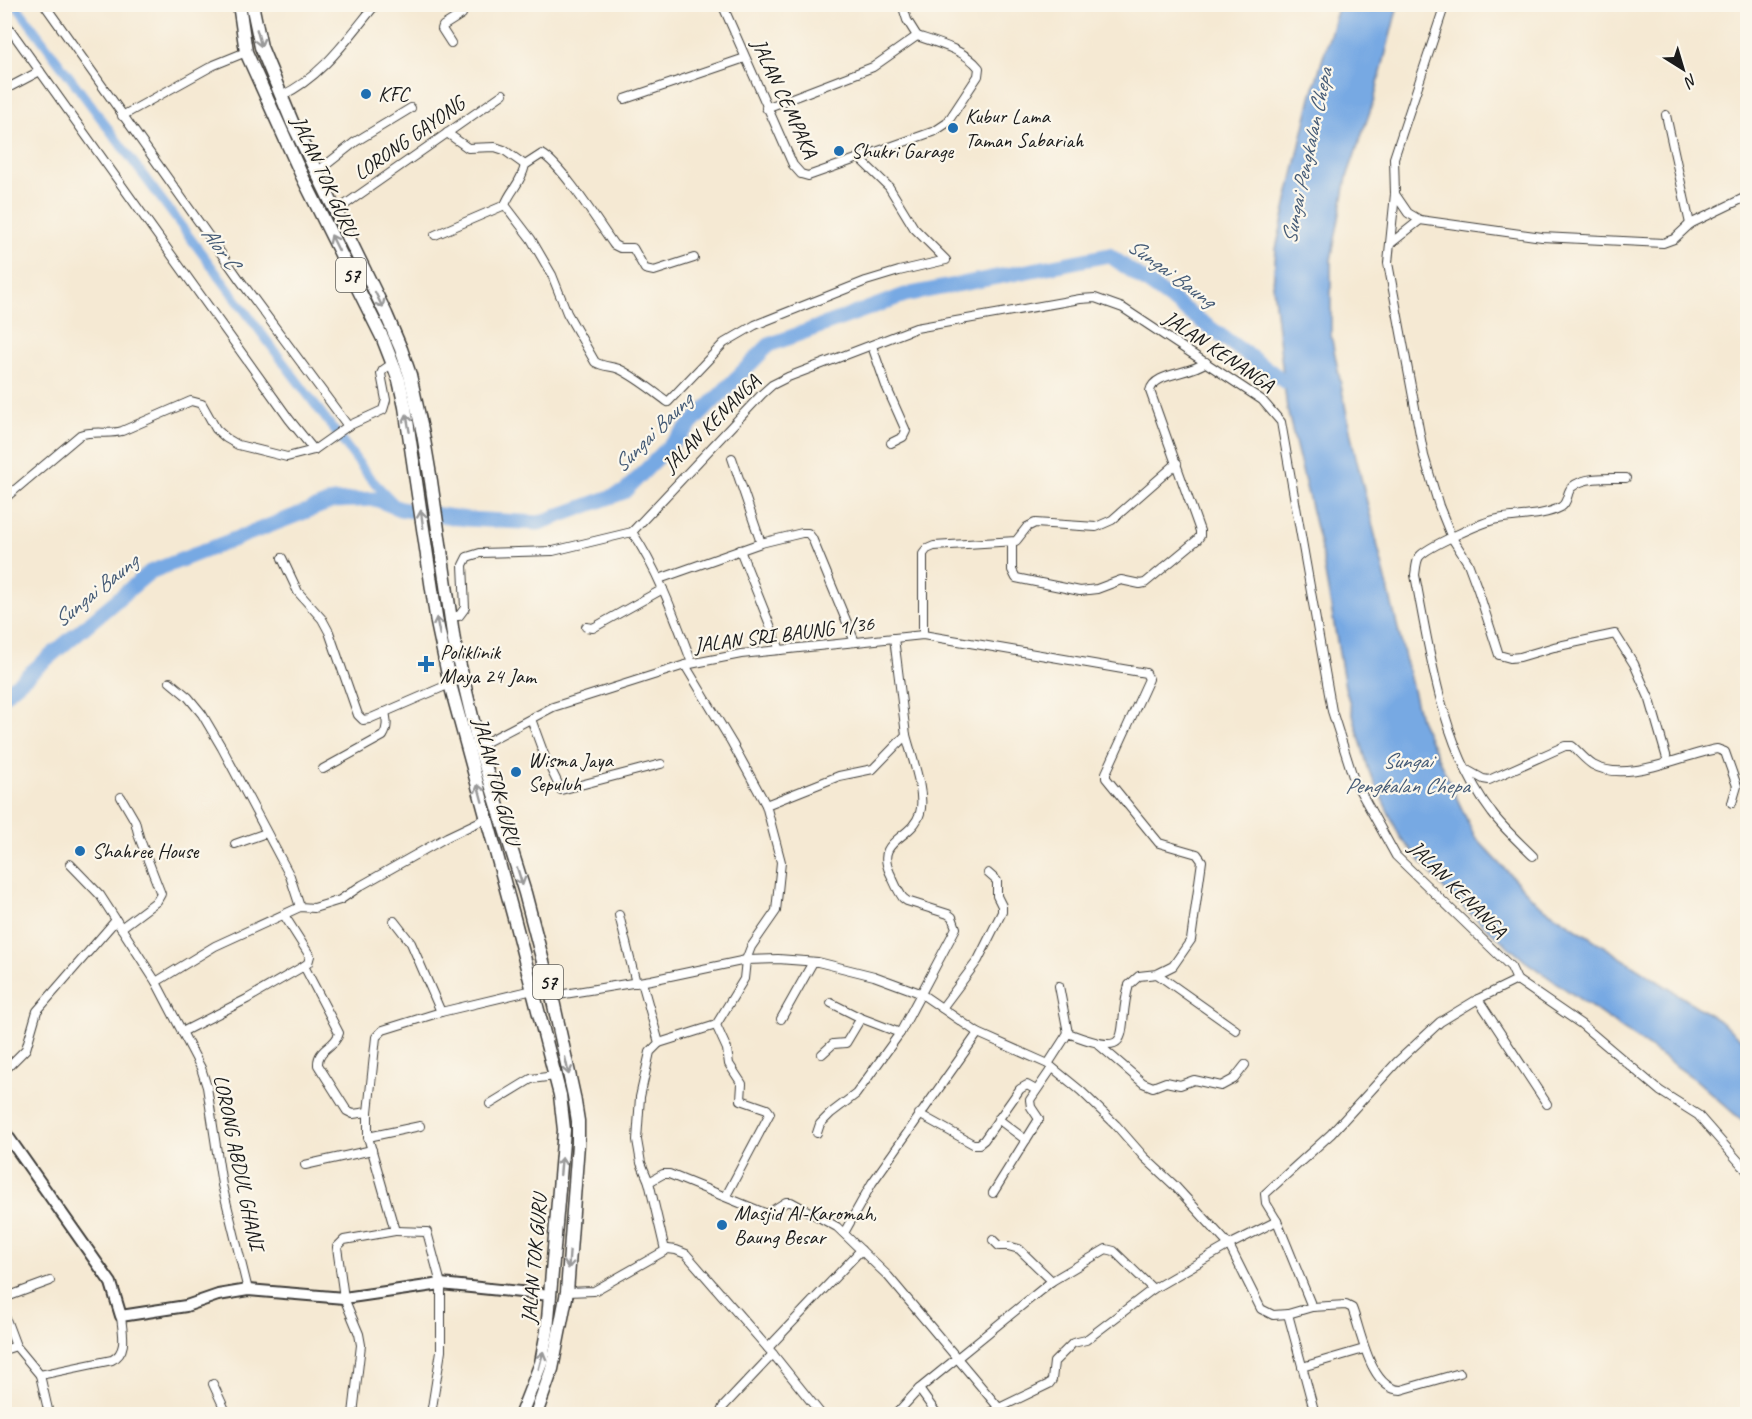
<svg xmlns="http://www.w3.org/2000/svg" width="1752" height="1419" viewBox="0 0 1752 1419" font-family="Caveat,sans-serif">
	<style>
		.water { fill: #77a9e3; stroke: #4a6280; stroke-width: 1.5 }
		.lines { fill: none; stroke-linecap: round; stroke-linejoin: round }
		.canal { stroke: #77a9e3; stroke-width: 9 }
		.river { stroke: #77a9e3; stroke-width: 15 }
		.street-casing { stroke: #3d3b37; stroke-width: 10 }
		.secondary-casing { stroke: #3d3b37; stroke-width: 14 }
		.primary-casing { stroke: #3d3b37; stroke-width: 15 }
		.street { stroke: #fff; stroke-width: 8 }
		.secondary { stroke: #fff; stroke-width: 10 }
		.primary { stroke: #fff; stroke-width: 12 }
		.oneway { stroke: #999 }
		.poi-dot { fill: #1f6fb2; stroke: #fbf7ec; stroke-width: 2 }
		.labels { text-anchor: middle; stroke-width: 4.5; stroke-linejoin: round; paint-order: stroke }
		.shield { fill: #fbf7ec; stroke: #5f5e5a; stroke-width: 1.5 }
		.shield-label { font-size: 20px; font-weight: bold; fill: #1c1c1c }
		.poi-label { font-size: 21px; fill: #1c1c1c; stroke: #fbf7ec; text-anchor: start }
		.street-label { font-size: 21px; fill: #1c1c1c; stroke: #fbf7ec }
		.water-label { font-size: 22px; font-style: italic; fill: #455b76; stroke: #fbf7ec }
	</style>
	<rect width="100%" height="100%" fill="#fbf7ec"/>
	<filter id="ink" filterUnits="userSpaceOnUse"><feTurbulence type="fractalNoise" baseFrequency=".0167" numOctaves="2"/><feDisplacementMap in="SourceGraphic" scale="12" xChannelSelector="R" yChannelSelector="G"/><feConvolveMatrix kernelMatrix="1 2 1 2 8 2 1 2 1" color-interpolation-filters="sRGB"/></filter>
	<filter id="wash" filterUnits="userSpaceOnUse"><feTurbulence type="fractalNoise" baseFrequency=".008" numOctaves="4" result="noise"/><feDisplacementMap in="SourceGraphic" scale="24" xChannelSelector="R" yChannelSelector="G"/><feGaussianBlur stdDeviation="1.35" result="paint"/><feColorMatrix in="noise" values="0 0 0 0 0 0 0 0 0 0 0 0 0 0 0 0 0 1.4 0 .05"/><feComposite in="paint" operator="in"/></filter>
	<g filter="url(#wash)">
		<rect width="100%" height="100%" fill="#f5e9d3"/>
		<path class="water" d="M1339,5H1398L1374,100L1347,177L1331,260V335L1353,445L1420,719L1475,837L1538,904L1718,1020L1747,1044V1125L1696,1080L1525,961L1450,896L1400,837L1369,771L1345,687L1320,544L1287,409L1273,286L1276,249L1311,97Z"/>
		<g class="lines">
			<path class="canal" d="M15,4L370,478L400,509"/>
			<path class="river" d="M4,695L150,572L333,501L376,499L400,509L467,519L539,523L624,492L769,345L905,295L1109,255L1284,381"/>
		</g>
	</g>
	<g filter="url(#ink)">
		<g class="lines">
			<defs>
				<g id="street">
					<path d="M44,4L240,280L348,426"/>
					<path d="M722,4L793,165L801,174L808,176L935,131L947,123L978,76L979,68C965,50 938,43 917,36"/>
					<path d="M902,4L907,20L917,36"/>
					<path d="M1445,4L1394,158L1395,194L1388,263L1424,456L1439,506L1452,538L1468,563L1478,590L1499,655L1510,658L1520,657L1554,647L1615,634L1634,664L1650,700L1668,762"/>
					<path d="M4,21L289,419L314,450"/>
					<path d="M451,43L442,29L443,26L462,14L463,10L459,4"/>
					<path d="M4,90L40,71"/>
					<path d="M281,96C322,77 348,38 376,4"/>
					<path d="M625,99L745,58"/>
					<path d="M766,108L873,67L917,36"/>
					<path d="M1666,115L1690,224"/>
					<path d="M122,116L214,65L246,52"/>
					<path d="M447,133L468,148L495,147L504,150L525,165"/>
					<path d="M317,172L355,142L411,108"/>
					<path d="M1395,194L1408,213L1420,220L1542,237L1663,243L1674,239L1690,224L1748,196"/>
					<path d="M336,211L503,94"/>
					<path d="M435,235L505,205"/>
					<path d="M1391,243L1420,220"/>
					<path d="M694,258L654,271L645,269L633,248H620L614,245C599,224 561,164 542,154L525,165C521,184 511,189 505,205L531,239L552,275L567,313L595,362C603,367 611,366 619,369C636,377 653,391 668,402L724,343L755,325L866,281L899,271L946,260L914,228L889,187L858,157"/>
					<path d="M872,346L886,386L906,431L903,437L891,443"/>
					<path d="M732,458L761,543"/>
					<path d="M4,499L80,435C94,430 108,435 122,431L191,401L202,404L216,429L226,438L238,445L287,457L314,450L348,426L383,410L386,400L381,374L383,370L393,363"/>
					<path d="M632,532C659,572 675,618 692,663"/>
					<path d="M1012,542V570L1016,578L1080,591L1097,589L1121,580L1140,584L1145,583L1197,540L1200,536V531L1150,391C1154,372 1190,375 1206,362"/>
					<path d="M740,550L780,650"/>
					<path d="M282,558L298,592L322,619L329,632L358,715L363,720L369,719L450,684"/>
					<path d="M659,579L761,543L802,533H808L812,538L855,642"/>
					<path d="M449,616H459L465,608L463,565L467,557L480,553L553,551L632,532L762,394L772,385L788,377L916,328L1080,299L1095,298L1123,308L1262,400L1281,422L1332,711L1354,780L1396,856L1511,967L1517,980L1581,1024L1660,1091L1698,1115L1748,1172"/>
					<path d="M586,627L593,628L663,589"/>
					<path d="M923,635V554L927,549L934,546L1016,541L1027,527L1035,523L1096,527L1112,520L1177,463"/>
					<path d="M685,665L732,743L766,805L781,862L776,911L751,947L746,960L744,979L716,1025L727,1049L729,1064L742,1084L741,1100L767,1109L770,1113L726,1196"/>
					<path d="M170,682L188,697L202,714L222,748L290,876L300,907"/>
					<path d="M531,719L545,757L561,790L661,764"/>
					<path d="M479,746L553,707L685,665L741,654L780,650L923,635L1146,673L1149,679L1106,773V778L1159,843L1197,854L1202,861L1191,940L1173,966L1157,974L1139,976L1129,985C1115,1033 1139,1061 1068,1033L1048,1064"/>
					<path d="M323,769L383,736C388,728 387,721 385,712"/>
					<path d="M1467,770L1483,779L1489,780L1565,746H1572C1579,752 1585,760 1593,765C1627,784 1681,755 1717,749L1725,752L1737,786L1732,803"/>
					<path d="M766,805L839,776L873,769L906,735L894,638"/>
					<path d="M235,844L266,833"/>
					<path d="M1533,856C1519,842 1503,828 1492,813C1442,748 1430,653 1415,575C1416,569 1416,562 1419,557C1426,547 1485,521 1498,519C1518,515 1542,517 1561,507C1569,502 1566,492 1572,487C1584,476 1612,478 1626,478"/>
					<path d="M70,864L100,895L156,982L201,1068L207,1087L222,1185L248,1290"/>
					<path d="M284,915L310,956L308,963L304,966L339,1033C336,1047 317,1048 318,1065L347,1111L353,1114L368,1112"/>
					<path d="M619,915L636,983"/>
					<path d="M394,921L411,943L441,1012"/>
					<path d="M121,928L157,901L161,894L139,837L135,821L121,797"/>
					<path d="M1157,974L1236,1030"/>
					<path d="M156,982L215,946L300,907L314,908L340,900L362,885L447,837L487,818"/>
					<path d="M642,982L659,1043L650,1052L640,1097L637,1140L641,1163L649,1182L665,1250"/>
					<path d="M1059,986L1068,1033"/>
					<path d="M552,996L651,980L746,960L778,959L818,962L874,976L920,993L978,1033L1048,1064L1081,1091L1116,1125L1144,1157L1175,1186L1229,1245L1277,1221"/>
					<path d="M1478,999L1547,1104"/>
					<path d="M831,1003L861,1018L900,1033"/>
					<path d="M942,1008L978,960L1002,912V906L997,896V881L988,873"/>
					<path d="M781,1019L813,962"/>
					<path d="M182,1032L247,999L304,966"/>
					<path d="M659,1043L716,1025"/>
					<path d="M1099,1045L1143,1083L1153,1087L1166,1082L1180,1085L1194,1080L1221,1086L1234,1079L1245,1065"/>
					<path d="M822,1054L833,1044L846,1043L861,1018"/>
					<path d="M4,1071L26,1049L37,1011L116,920"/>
					<path d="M490,1104L531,1079L555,1076"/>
					<path d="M919,1114L973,1144H979L984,1140L1020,1089L1027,1085L1036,1090"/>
					<path d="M998,1119L1026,1140"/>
					<path d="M817,1133L820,1124L831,1113L856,1094L900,1033L956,928L952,917L948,914L907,901L903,898C897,890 894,881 890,873C874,839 912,840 920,813C926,793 911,755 906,735"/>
					<path d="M368,1137L420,1126"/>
					<path d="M305,1165L372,1150"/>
					<path d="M649,1182L663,1174H669L767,1214L786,1202H791L837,1227L888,1276L999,1408L1049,1384L1052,1380L1054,1362L1073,1343L1086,1340L1153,1289"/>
					<path d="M993,1193L1039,1119L1031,1107L1030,1100L1052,1068"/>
					<path d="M395,1231L427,1232L441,1284V1351L431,1414"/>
					<path d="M844,1233L872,1183L978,1033"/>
					<path d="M993,1240L999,1246H1008L1019,1249L1052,1281"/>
					<path d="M567,1292L594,1291L668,1249L676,1250L686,1254L773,1354L723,1407L720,1414"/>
					<path d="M4,1298L50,1281"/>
					<path d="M1312,1307L1346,1305L1352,1308C1361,1330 1370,1390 1401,1390L1460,1373"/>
					<path d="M4,1314L16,1346"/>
					<path d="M768,1348L861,1250"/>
					<path d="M4,1350L16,1346L40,1375"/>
					<path d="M773,1354L821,1414"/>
					<path d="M1302,1367L1364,1349"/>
					<path d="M213,1384L227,1414"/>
					<path d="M919,1389L937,1414"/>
					<path d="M49,1414L40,1375L112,1360C129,1352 122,1331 121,1316"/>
					<path d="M353,1414L361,1345L359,1334L344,1298L337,1247L344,1240L395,1231L368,1137V1112L376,1037L383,1030L441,1012L533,990"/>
					<path d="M896,1414L919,1389L1052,1281L1106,1249L1114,1251L1153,1289L1229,1245L1261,1309L1273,1315L1288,1314"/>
					<path d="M988,1414L999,1408L1003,1414"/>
					<path d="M1315,1414L1288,1314L1312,1307L1277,1221L1266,1203L1265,1194L1331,1134L1397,1062L1440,1022L1478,999L1517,980"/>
				</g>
				<path id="secondary" d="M4,1131L111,1283L121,1316L186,1306L218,1295L248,1290L344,1298L441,1284L550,1295"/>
				<g id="primary">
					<path d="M239,4L246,52L302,176L383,339L399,380L405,407L437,623L450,684L514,918L560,1095L564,1130L547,1331L541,1363L521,1414"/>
					<path d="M252,4L261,47L293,124L386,314L401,349L410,375L423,434L431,481L454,641L479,746L525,893L552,996L574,1096L578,1121V1144L567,1292L552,1369L536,1414"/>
				</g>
			</defs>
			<use href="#street" class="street-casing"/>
			<use href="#secondary" class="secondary-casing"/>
			<use href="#primary" class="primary-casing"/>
			<use href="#street" class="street"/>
			<use href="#secondary" class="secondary"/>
			<use href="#primary" class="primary"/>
		</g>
		<defs><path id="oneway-shaft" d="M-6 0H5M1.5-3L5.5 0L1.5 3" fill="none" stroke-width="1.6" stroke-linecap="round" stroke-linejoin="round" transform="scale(1.5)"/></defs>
		<g class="oneway">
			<use href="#oneway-shaft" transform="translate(259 38) rotate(75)"/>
			<use href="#oneway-shaft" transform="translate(335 243) rotate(-116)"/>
			<use href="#oneway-shaft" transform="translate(379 300) rotate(64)"/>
			<use href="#oneway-shaft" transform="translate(408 423) rotate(-100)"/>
			<use href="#oneway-shaft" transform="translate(422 519) rotate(-98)"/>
			<use href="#oneway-shaft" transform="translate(438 626) rotate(-101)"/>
			<use href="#oneway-shaft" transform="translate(480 793) rotate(-105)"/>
			<use href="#oneway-shaft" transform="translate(520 877) rotate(73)"/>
			<use href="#oneway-shaft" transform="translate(567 1066) rotate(78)"/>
			<use href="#oneway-shaft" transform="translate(561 1166) rotate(-85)"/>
			<use href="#oneway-shaft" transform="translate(569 1260) rotate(94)"/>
			<use href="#oneway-shaft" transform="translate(541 1360) rotate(-75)"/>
		</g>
	</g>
	<g class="poi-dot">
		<circle cx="366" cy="94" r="6"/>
		<circle cx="953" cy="128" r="6"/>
		<circle cx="839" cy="151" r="6"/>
		<path d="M423 655h6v6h6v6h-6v6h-6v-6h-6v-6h6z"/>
		<circle cx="516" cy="772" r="6"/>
		<circle cx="80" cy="851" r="6"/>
		<circle cx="722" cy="1225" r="6"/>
	</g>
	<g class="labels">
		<g class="shield">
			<rect x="336" y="258" width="30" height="34" rx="4.5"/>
			<rect x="533" y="965" width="30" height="34" rx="4.5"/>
		</g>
		<g class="shield-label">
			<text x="351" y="282">57</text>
			<text x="548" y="989">57</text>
		</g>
		<g class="poi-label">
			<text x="378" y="101">KFC</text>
			<text x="965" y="123">Kubur Lama<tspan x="965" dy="24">Taman Sabariah</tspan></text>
			<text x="851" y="158">Shukri Garage</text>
			<text x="440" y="659">Poliklinik<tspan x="440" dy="24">Maya 24 Jam</tspan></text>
			<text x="528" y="767">Wisma Jaya<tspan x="528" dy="24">Sepuluh</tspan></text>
			<text x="92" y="858">Shahree House</text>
			<text x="734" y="1220">Masjid Al-Karomah,<tspan x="734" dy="24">Baung Besar</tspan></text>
		</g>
		<g class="street-label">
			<text transform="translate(785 98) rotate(65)" y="7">JALAN CEMPAKA</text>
			<text transform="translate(409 138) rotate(-35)" y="7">LORONG GAYONG</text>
			<text transform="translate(325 176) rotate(65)" y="7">JALAN TOK GURU</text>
			<text transform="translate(1219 351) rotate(34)" y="7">JALAN KENANGA</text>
			<text transform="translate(711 423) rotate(-45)" y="7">JALAN KENANGA</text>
			<text transform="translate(784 634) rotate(-7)" y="7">JALAN SRI BAUNG 1/36</text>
			<text transform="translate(497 781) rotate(75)" y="7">JALAN TOK GURU</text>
			<text transform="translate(1458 889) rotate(45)" y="7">JALAN KENANGA</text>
			<text transform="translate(239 1162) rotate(78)" y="7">LORONG ABDUL GHANI</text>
			<text transform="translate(534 1259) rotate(-85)" y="7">JALAN TOK GURU</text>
		</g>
		<g class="water-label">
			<text transform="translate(1306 156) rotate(-78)" y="8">Sungai Pengkalan Chepa</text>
			<text transform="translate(221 247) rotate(53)" y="8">Alor C</text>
			<text transform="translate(1172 272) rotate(36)" y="8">Sungai Baung</text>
			<text transform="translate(652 432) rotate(-45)" y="8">Sungai Baung</text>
			<text transform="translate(95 590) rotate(-39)" y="8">Sungai Baung</text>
			<text x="1407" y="768">Sungai<tspan x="1407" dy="25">Pengkalan Chepa</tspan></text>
		</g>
	</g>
	<rect width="1752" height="1419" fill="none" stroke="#fbf7ec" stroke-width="24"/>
	<g transform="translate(1683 69) rotate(143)" stroke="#fbf7ec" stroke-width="4.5" paint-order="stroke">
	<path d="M0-4.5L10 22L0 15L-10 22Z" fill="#1c1c1c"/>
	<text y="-9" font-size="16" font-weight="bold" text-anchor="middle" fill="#1c1c1c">N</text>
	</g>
</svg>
